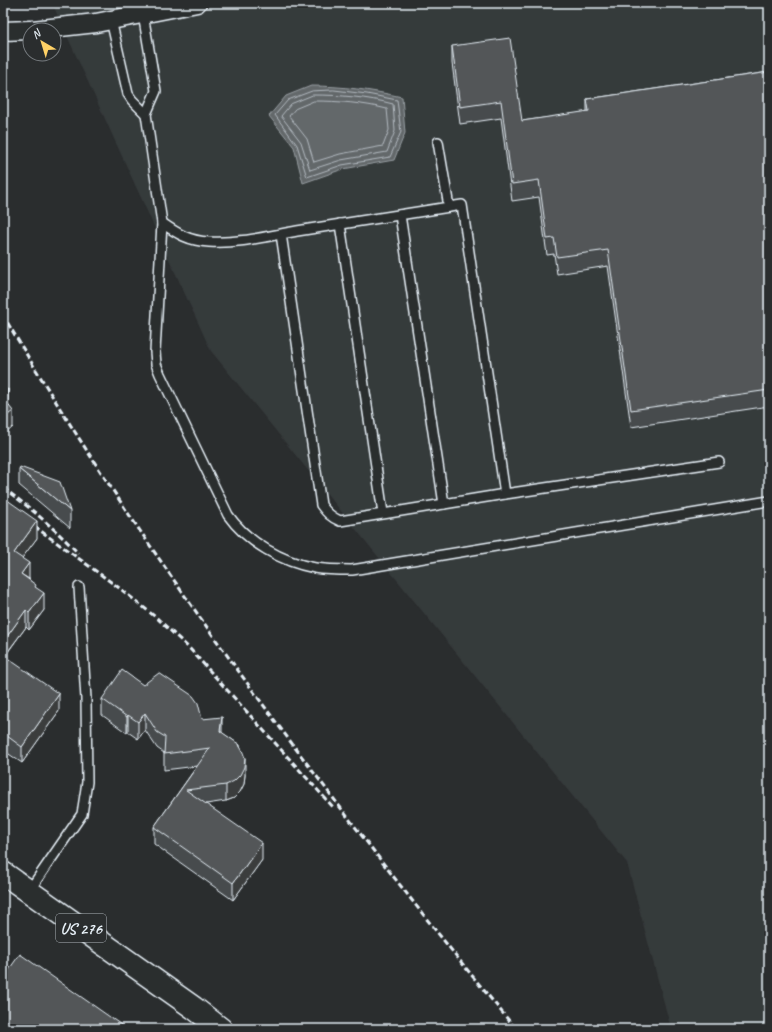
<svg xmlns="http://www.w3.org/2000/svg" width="772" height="1032" viewBox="0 0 772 1032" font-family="Caveat,sans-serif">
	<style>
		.built { fill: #363a3b }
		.water { fill: #63686b; stroke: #989fa3 }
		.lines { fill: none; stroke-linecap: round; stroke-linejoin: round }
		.shore { stroke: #b3bac0; stroke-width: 1 }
		.service-casing { stroke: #e8f1f8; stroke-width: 12 }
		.minor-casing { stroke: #e8f1f8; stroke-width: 21 }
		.primary-casing { stroke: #e8f1f8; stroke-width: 25 }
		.service { stroke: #2a2d2e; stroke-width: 9 }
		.minor { stroke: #2a2d2e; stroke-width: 18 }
		.primary { stroke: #2a2d2e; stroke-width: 22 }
		.rail { stroke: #e8f1f8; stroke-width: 3; stroke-dasharray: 6 3; stroke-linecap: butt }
		.wall { fill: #474b4d; stroke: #e8f1f8 }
		.shaded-wall { fill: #3a3d3e; stroke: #e8f1f8 }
		.building { fill: #535759; stroke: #e8f1f8 }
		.labels { text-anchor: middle; stroke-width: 3.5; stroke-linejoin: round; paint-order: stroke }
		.shield { fill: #2a2d2e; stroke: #afb6bb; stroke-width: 1 }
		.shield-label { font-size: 16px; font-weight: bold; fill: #e8f1f8 }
	</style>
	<rect width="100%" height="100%" fill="#2a2d2e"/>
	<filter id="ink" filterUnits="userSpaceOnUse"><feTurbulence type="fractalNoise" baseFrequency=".025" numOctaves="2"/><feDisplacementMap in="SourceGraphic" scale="8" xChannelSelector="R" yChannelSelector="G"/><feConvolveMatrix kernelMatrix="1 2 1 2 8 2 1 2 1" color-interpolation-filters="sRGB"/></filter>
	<g filter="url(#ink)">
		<path class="built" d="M52,3H769V1029H671L627,863L211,351Z"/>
		<path class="water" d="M311,86C342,86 371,90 402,97L405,133L394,160L343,169L303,183L294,147L269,116L286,96Z"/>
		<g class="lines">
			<g class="shore">
				<path d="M334,90L367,94L397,100L401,132L390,157L342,165L307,177L297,145L275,115L288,100L312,91Z"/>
				<path d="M313,95C340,95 367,97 393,104L395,131L387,152L341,160L310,170L301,142L281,116L291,104Z"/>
				<path d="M314,101C339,101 363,103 387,109L389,130L383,146L340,154L314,162L307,139L289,116L295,109Z"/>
			</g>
			<defs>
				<g id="service">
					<path d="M143,14L156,91L146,114L162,223"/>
					<path d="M111,20L128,94L132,100L146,114"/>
					<path d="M438,142L449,207"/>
					<path d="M400,215L444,504"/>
					<path d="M340,224L383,513"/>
					<path d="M281,234L321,505C327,513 331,517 340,521L505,494L462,205C407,214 352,222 297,231C268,236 238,244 209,242C189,241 178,234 162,223L155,352L156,364L160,374L228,515C247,542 282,562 315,568C327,570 339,570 352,570L769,501"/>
					<path d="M505,494L719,462"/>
					<path d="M29,891L82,814L87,782L86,699L79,587"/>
				</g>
				<g id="minor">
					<path d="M33,30L96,23L197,3"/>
					<path d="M3,31L30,30"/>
				</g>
				<path id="primary" d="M3,873L194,1008L221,1029"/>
			</defs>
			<use href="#service" class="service-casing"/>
			<use href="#minor" class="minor-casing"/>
			<use href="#primary" class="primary-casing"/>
			<use href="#service" class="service"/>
			<use href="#minor" class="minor"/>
			<use href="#primary" class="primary"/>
			<g class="rail">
				<path d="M3,315C104,486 219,649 340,807C397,882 455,956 516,1029"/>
				<path d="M3,488C30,507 55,529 78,553"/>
				<path d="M27,521L122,590L158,619L190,649L333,807"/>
			</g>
		</g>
		<g class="wall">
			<path d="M452,46L522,121L587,112V99L769,72V406L631,427L608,266L557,274L554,254L547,255L539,197L512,201L501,118L460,124L452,63Z"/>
			<path d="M19,469L70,511V528L19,485Z"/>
			<path d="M3,497L37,538L22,558L29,579L36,588L44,610L29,630L26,627L5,656L59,711L22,763L3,750Z"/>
			<path d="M143,685L202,719L240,745L245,775L244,784L240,792L234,798L226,801L206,804L262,860L233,900L154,844V827L197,766L164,770V753L157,748L145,730L138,739L128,732L127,733L102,715V699Z"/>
		</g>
		<g class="shaded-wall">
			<path d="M8,389V406L13,411V427L4,435L3,439V422Z"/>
			<path d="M37,521V538L14,569V553Z"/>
			<path d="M29,563V579L21,574Z"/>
			<path d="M44,593V610L29,630V613Z"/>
			<path d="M26,610V627L3,658V642Z"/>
			<path d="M59,694V711L22,763V747Z"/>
			<path d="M145,713V730L138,739V722Z"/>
			<path d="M128,715V732L127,733V717Z"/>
			<path d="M222,717V733L220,731Z"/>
			<path d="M245,758V775L244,784L240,792L234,798L226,801V785Z"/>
			<path d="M262,843V860L233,900V883Z"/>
		</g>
		<g class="building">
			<path d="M510,38L522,121L589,111L587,99L769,72V390L631,410L608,250L557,257L554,238L547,239L539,180L512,184L501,101L460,107L452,46Z"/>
			<path d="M8,389L6,402L13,411L4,418L3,422V391Z"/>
			<path d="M20,467L60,482L70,511L19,469Z"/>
			<path d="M3,497L37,521L14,553L29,563L21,574L36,585L35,587L44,593L29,613L26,610L3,642Z"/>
			<path d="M3,655L59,694L22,747L3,733Z"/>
			<path d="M122,670L143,685L159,673L193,696L198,703L202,719L222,717L220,731L240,745H239L242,750L245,758L244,767L240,775L234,781L226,785L186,790L262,843L233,883L154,827L210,748L164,754L165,737L157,732L145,713L138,722L128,715L127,717L102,699Z"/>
			<path d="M20,954L127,1029H3V978Z"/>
		</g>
	</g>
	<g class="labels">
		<rect class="shield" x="56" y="914" width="50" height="28" rx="3"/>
		<g class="shield-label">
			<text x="81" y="934">US 276</text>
		</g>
	</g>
	<rect width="772" height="1032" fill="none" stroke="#2a2d2e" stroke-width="16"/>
	<rect x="8" y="8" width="756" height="1016" fill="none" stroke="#e8f1f8" stroke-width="1.5" filter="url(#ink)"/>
	<g transform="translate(42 42) rotate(322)"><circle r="19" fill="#2a2d2e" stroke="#767b7f"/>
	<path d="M0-3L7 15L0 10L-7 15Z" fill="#ffd166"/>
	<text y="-6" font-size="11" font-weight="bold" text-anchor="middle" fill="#e8f1f8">N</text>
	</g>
</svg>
